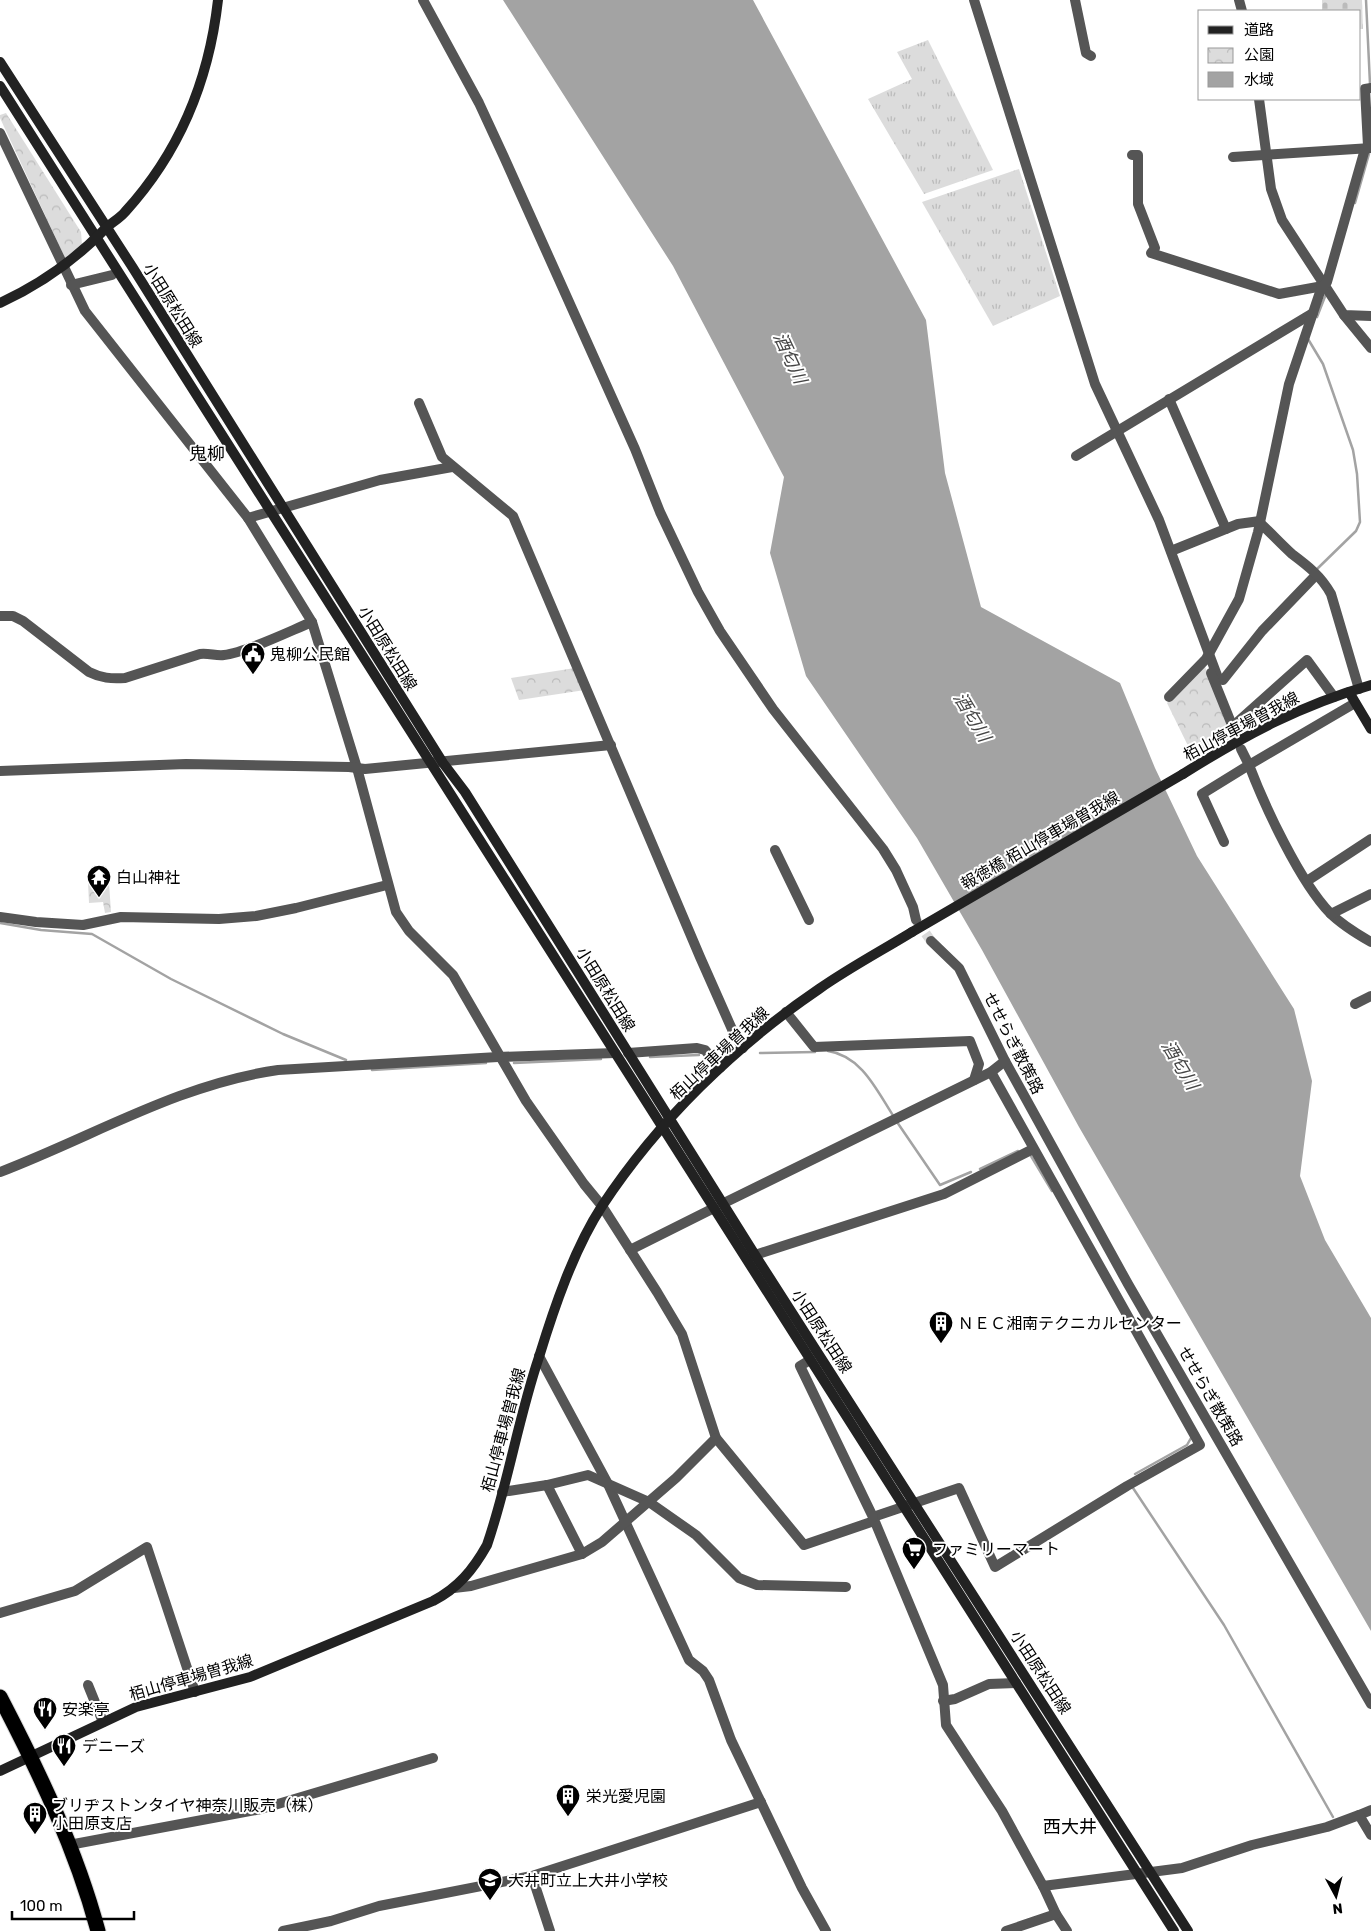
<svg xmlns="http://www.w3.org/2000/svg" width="1371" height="1931" viewBox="0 0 1371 1931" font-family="Rubik,'Noto Sans JP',sans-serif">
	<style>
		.grass { fill: url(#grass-tufts) }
		.cemetery { fill: url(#cemetery-stones) }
		.park { fill: url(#park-crowns) }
		.water { fill: #a3a3a3 }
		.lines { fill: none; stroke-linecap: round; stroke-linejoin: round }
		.stream { stroke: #a3a3a3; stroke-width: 2.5 }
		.street-tunnel { stroke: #d9d9d9; stroke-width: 10; stroke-dasharray: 10 5; stroke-linecap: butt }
		.highway-casing { stroke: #dbdbdb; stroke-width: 17 }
		.street { stroke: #555; stroke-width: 10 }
		.secondary { stroke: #222; stroke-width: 10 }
		.highway { stroke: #000; stroke-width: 15 }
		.secondary-bridge { stroke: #222; stroke-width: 10 }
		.labels { text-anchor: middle; stroke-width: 4; stroke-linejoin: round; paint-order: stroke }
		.street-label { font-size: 16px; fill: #000; stroke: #fff }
		.poi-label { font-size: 16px; fill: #000; stroke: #fff; text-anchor: start }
		.water-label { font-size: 18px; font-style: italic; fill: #444; stroke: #fff }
		.neighbourhood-label { font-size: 18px; fill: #000; stroke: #fff }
	</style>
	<defs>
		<pattern id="grass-tufts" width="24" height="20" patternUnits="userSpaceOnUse" patternTransform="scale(1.25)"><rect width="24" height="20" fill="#dcdcdc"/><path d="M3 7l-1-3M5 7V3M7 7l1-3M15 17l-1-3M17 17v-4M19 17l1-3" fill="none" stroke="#bbb"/></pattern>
		<pattern id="cemetery-stones" width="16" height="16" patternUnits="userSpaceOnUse" patternTransform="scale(1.25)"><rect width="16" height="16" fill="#dcdcdc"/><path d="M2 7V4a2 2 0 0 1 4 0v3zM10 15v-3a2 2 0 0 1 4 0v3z" fill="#bbb"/></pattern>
		<pattern id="park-crowns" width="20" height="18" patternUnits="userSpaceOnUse" patternTransform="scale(1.25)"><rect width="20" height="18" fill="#dcdcdc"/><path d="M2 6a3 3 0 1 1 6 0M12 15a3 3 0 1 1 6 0" fill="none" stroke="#bbb"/></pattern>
	</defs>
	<rect width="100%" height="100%" fill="#fff"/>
	<g class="grass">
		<path d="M928,40L993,170L924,194L868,99L912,79L897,52Z"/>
		<path d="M1019,169L1060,296L993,326L922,202Z"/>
	</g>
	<path class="cemetery" d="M1322,0H1362L1363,29H1360V11H1322Z"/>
	<g class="park">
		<path d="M6,113L81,232L82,245L65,258L0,118V115Z"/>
		<path d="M1204,664L1233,737L1194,758L1167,703Z"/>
		<path d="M575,668L585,690L519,700L511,678Z"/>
		<path d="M88,882L109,883L111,912L105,913L103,902L89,903Z"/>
	</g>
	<path class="water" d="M503,0H753L926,320L945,473L981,607L1120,683L1155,768L1197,856L1294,1009L1312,1081L1300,1176L1325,1240L1371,1318V1631L1079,1127L982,950L917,838L806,676L770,553L784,477L673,266Z"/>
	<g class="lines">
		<g class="stream">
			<path d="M1366,0L1370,84"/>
			<path d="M1355,203L1369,154"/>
			<path d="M1317,317L1326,294"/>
			<path d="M1308,339L1323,364L1353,450L1357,474L1360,522L1356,531L1316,570"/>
			<path d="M0,923L41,930L92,934L171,979L283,1034L346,1060"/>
			<path d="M828,1051C862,1056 877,1091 894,1117"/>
			<path d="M760,1053L815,1052"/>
			<path d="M650,1057L699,1055"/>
			<path d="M514,1063L601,1059"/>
			<path d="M372,1070L486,1063"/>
			<path d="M897,1122L940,1185L971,1172"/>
			<path d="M1031,1156L1052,1191"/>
			<path d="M980,1169L1018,1151"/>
			<path d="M1135,1474L1187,1445L1191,1438"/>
			<path d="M1133,1488L1224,1625L1333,1817"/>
		</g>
		<path class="street-tunnel" d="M917,921L931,941"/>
		<defs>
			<path id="highway" d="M0,1697C39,1772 76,1849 98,1931"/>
		</defs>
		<use href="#highway" class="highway-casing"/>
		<g class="street">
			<path d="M423,0L479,103L504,157L635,449L660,512L698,592L720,631L773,709L883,849L896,870L913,907L916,920"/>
			<path d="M974,0L1095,384L1159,520L1218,678L1223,680L1262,631L1316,575"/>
			<path d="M1075,0L1086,53L1091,56"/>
			<path d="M1239,0L1242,11"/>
			<path d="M1259,99L1271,189L1282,220L1344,315L1371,316"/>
			<path d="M0,133L85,311L248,518L312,622L357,768L396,912L409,931L453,975L526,1101L584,1184L602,1206L657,1292L682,1334L716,1438L804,1545L874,1521"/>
			<path d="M1132,155H1138V204L1155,248L1151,253L1279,294L1323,286"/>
			<path d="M1233,157L1371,148"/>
			<path d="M71,285L112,275"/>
			<path d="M1344,315L1371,348"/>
			<path d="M1169,399L1226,529"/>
			<path d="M419,403L442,457L513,516L700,957L735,1036L743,1048"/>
			<path d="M1076,456L1313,313"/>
			<path d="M248,518L380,480L452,467"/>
			<path d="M1260,523C1271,533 1281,544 1292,554C1308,566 1321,576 1331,594L1359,689"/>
			<path d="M1171,551L1238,524L1260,521"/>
			<path d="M0,616H13L23,621L89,672C101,678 111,679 125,678L200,654C209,653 216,656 224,655C245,653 290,631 312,622"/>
			<path d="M1211,673L1236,735"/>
			<path d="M1169,697L1206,659L1239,599L1258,532L1289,384L1321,289L1327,282L1365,149L1368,146L1365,89L1371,88"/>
			<path d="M1355,703L1249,765C1265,807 1300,882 1330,913C1342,925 1357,934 1371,942"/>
			<path d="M1232,727L1307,660L1334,697"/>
			<path d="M0,771L186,764L349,767L365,769L611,745"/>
			<path d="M1224,842L1202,794L1249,765L1241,749"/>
			<path d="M775,850L809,920"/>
			<path d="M1307,881L1371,839"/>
			<path d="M1331,914L1371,894"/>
			<path d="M0,917L36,922L83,925L121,917L219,919L256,916L296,908L387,885"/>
			<path d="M931,941L959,968L1005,1061L1128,1284L1371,1704"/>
			<path d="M1355,1004L1371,996"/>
			<path d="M786,1012L814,1047L970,1041L979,1064L974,1080"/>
			<path d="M628,1053L697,1048L705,1050L720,1068"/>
			<path d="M991,1072L1200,1445L1127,1486L995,1567L959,1488L873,1517L943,1685L946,1725L1002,1811L1043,1886L1056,1914L1067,1931"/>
			<path d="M0,1172C92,1137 179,1084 278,1070L498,1057L615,1053"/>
			<path d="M724,1203L991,1072L1005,1061"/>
			<path d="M630,1250L714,1208"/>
			<path d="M755,1255L944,1194L1033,1149"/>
			<path d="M539,1356L607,1482L689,1660L703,1671L709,1680L731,1740L802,1888L826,1931"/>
			<path d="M810,1360L800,1366L873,1517"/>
			<path d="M547,1485L582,1554"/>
			<path d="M502,1492L547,1485L588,1475L649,1502L696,1535L739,1578L757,1585L846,1587"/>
			<path d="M454,1588L471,1586L582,1554L602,1542L676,1478L716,1438"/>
			<path d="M0,1613L75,1591L147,1547L195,1692"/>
			<path d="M88,1685L103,1722"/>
			<path d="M943,1701L955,1699L989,1684L1016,1683"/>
			<path d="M1359,1815L1371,1810"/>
			<path d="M69,1845L261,1809L433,1758"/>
			<path d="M532,1876L550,1931"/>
			<path d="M1043,1886L1182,1868L1252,1845L1327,1827L1359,1815L1371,1835"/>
			<path d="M283,1931L331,1921L379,1906L532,1876L761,1802"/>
			<path d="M1006,1931L1056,1914"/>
		</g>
		<g class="secondary">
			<path d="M0,62L133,268L443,763L465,792L755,1255L1188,1931"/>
			<path d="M0,86L1174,1931"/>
			<path d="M0,303C39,285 75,260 105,229C111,223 119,219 125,212C179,153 209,80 218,0"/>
			<path d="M1349,692L1371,729"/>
			<path d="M1183,774C1245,735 1301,705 1371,685"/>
			<path d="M0,1771L136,1707L250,1677L433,1601C458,1588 473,1570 487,1545C508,1484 518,1419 539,1357C554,1308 574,1249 602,1206C658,1121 735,1046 819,989C849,968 881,951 912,932"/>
		</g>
		<use href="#highway" class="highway"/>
		<path class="secondary-bridge" d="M912,932L1183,774"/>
	</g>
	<defs>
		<symbol id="civic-pin" viewBox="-11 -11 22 30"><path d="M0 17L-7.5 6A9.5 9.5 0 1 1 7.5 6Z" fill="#000" stroke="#fff"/><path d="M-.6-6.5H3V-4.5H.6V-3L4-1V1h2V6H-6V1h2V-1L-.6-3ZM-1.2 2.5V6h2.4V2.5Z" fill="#fff"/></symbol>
		<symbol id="temple-pin" viewBox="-11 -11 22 30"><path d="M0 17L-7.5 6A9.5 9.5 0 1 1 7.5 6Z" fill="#000" stroke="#fff"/><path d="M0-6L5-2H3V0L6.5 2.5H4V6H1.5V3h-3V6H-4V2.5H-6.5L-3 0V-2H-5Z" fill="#fff"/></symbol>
		<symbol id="building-pin" viewBox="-11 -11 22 30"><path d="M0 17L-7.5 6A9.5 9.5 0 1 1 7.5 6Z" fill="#000" stroke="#fff"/><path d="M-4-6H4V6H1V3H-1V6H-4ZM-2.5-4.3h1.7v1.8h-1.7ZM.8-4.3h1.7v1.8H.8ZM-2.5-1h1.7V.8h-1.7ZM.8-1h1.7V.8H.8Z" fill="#fff"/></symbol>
		<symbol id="supermarket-pin" viewBox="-11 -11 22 30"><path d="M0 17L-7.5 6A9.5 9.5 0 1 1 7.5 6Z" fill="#000" stroke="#fff"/><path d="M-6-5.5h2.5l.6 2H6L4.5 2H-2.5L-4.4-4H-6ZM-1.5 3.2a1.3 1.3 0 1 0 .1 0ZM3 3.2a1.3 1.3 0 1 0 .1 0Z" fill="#fff"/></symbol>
		<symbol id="restaurant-pin" viewBox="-11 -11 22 30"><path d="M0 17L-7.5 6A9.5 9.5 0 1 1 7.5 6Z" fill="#000" stroke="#fff"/><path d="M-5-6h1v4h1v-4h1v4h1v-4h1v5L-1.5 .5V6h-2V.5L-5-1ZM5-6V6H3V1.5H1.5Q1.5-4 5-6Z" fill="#fff"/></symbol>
		<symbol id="school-pin" viewBox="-11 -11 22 30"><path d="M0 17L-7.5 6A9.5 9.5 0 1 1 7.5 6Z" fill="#000" stroke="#fff"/><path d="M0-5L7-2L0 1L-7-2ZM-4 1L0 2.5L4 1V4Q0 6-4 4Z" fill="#fff"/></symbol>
	</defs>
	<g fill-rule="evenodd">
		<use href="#civic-pin" x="239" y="640" width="28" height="38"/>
		<use href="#temple-pin" x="85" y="863" width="28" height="38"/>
		<use href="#building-pin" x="927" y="1309" width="28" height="38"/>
		<use href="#supermarket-pin" x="900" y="1535" width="28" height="38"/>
		<use href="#restaurant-pin" x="31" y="1695" width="28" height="38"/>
		<use href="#restaurant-pin" x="50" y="1732" width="28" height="38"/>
		<use href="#building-pin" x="554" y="1782" width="28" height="38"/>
		<use href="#building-pin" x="21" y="1800" width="28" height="38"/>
		<use href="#school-pin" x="476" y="1866" width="28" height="38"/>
	</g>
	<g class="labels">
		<g class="street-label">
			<text transform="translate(173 305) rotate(58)" y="6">小田原松田線</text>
			<text transform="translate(388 648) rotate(58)" y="6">小田原松田線</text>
			<text transform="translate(1241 726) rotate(-28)" y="6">栢山停車場曽我線</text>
			<text transform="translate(1040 840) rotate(-30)" y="6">報徳橋 栢山停車場曽我線</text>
			<text transform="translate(606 989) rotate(58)" y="6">小田原松田線</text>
			<text transform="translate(1014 1043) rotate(63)" y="6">せせらぎ散策路</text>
			<text transform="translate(719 1053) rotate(-43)" y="6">栢山停車場曽我線</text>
			<text transform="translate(822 1331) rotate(57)" y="6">小田原松田線</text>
			<text transform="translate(1211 1396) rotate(60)" y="6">せせらぎ散策路</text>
			<text transform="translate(503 1430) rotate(-75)" y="6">栢山停車場曽我線</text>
			<text transform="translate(1041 1672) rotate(57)" y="6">小田原松田線</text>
			<text transform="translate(191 1677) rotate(-16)" y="6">栢山停車場曽我線</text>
		</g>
		<g class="poi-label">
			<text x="270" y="660">鬼柳公民館</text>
			<text x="116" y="883">白山神社</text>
			<text x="958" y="1329">ＮＥＣ湘南テクニカルセンター</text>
			<text x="932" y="1555">ファミリーマート</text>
			<text x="62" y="1715">安楽亭</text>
			<text x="82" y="1752">デニーズ</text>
			<text x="586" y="1802">栄光愛児園</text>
			<text x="52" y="1811">ブリヂストンタイヤ神奈川販売（株）<tspan x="52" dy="18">小田原支店</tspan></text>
			<text x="508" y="1886">大井町立上大井小学校</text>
		</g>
		<g class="water-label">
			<text transform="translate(790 358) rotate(65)" y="6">酒匂川</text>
			<text transform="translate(972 717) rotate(59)" y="6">酒匂川</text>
			<text transform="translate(1180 1065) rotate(59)" y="6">酒匂川</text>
		</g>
		<g class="neighbourhood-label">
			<text x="207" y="460">鬼柳</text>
			<text x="1070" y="1833">西大井</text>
		</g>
	</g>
	<rect x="1198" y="10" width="162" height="90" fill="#ffffff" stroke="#999999"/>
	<rect x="1208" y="26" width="25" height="8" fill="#222222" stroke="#999999"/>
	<text x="1244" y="35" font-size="15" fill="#000000">道路</text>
	<rect x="1208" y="48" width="25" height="15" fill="url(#park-crowns)" stroke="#999999"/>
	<text x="1244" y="60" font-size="15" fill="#000000">公園</text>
	<rect x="1208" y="72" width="25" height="15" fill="#a3a3a3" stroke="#999999"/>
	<text x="1244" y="85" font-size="15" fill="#000000">水域</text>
	<g transform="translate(1336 1896) rotate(173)" stroke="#ffffff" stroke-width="4" paint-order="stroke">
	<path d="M0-4L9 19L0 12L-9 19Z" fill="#000000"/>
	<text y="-8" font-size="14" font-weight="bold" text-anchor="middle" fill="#000000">N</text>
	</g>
	<path d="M12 1911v8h122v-8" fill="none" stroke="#000000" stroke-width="2.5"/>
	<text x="20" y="1911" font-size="15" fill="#000000" stroke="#ffffff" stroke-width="4" paint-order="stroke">100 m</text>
</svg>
